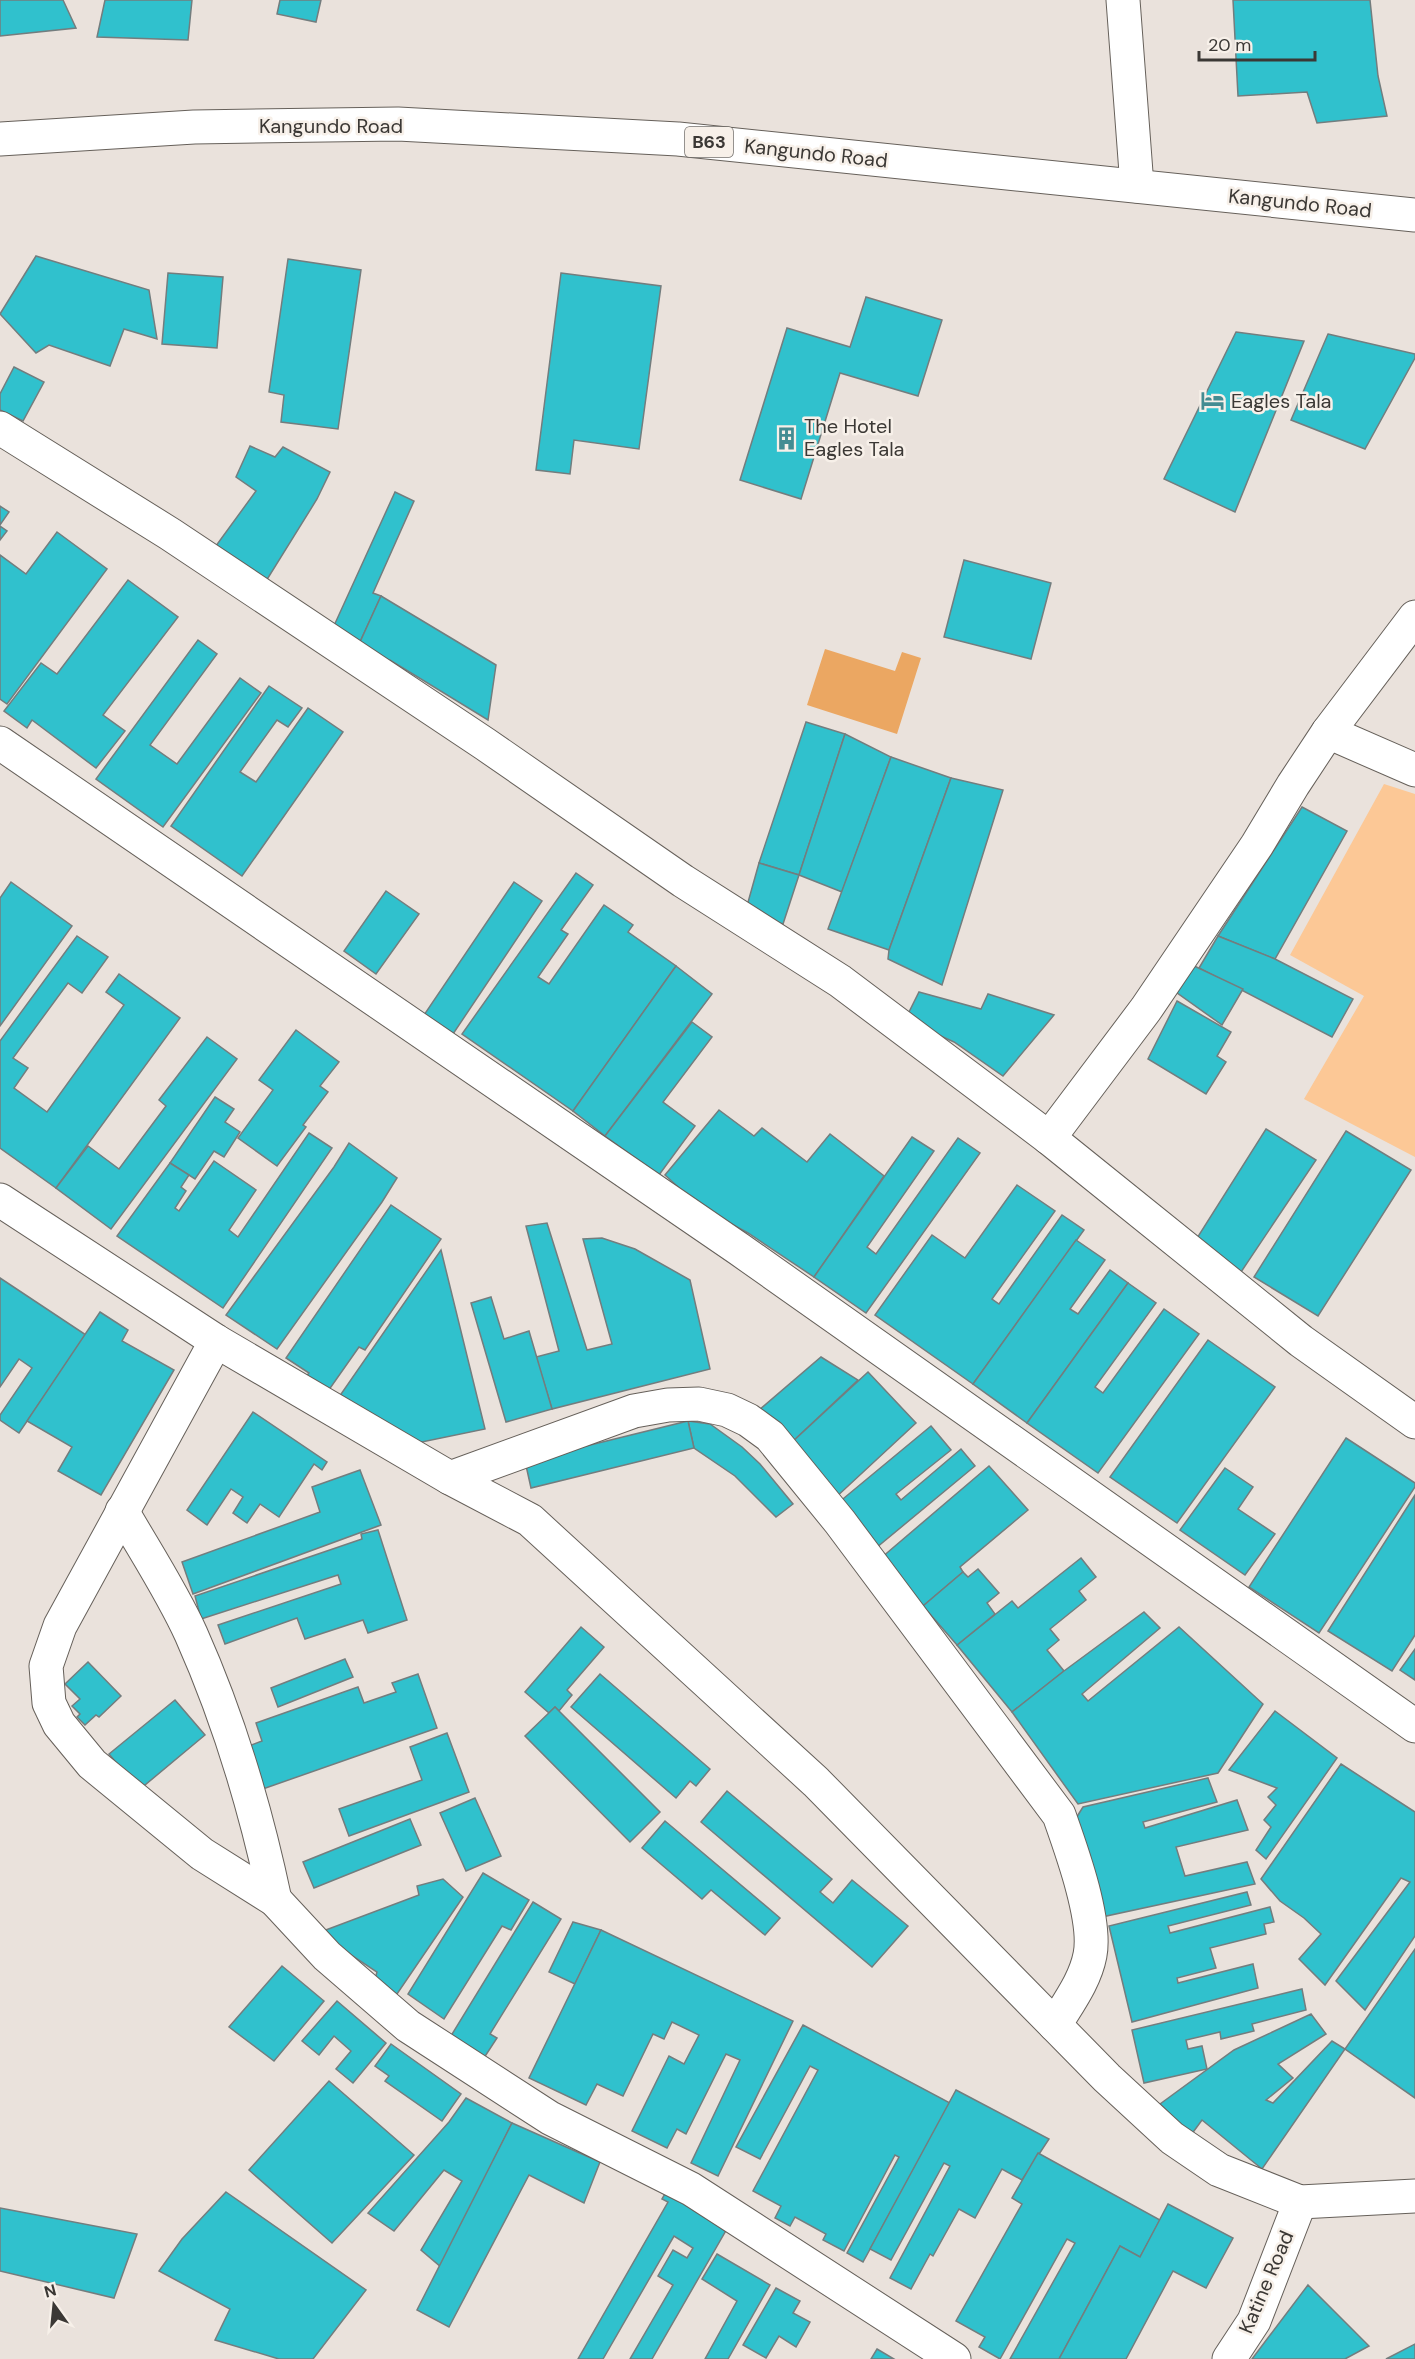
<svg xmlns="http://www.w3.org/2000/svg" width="1415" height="2359" viewBox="0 0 1415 2359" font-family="'DM Sans',sans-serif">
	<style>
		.green { fill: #fcc896 }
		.water { fill: #eba762 }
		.building { fill: #30c1cd; stroke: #737d7e; stroke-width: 1.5 }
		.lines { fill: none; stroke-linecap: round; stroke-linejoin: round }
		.street-casing { stroke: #66605a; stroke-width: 35 }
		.highway-casing { stroke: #66605a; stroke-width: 35 }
		.street { stroke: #fff; stroke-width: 33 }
		.highway { stroke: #fff; stroke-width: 33 }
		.labels { text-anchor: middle; stroke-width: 5; stroke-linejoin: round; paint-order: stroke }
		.shield { fill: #f7f0e9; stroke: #736f6b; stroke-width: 1.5 }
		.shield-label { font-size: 18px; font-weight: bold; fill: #3b3835 }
		.street-label { font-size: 20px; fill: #3b3835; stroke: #f7f0e9 }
		.poi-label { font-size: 20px; fill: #3b3835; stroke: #f7f0e9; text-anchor: start }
	</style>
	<rect width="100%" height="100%" fill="#eae2dc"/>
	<path class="green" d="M1384,784L1415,794V1157L1304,1099L1364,996L1290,955Z"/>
	<path class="water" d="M825,649L895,671L902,652L921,658L897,734L807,705Z"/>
	<g class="building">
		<path d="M0,0H63L76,28L0,36Z"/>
		<path d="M105,0H192L188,40L97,37Z"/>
		<path d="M280,0H321L316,22L277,14Z"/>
		<path d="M1233,0H1370L1378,76L1387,116L1317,123L1307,92L1238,96Z"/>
		<path d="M36,256L149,290L157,339L124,329L110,366L49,345L36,353L0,314Z"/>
		<path d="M288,259L361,270L338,429L281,422L284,395L269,392Z"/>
		<path d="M168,273L223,277L217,348L162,344Z"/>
		<path d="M561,273L661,286L639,449L574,440L570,474L536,470Z"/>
		<path d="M866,297L942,320L918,396L840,373L801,499L740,480L787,328L850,347Z"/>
		<path d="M1236,332L1304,341L1235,512L1164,479Z"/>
		<path d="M1328,334L1415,354V358L1365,449L1291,420Z"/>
		<path d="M14,367L44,382L23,421L0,410V394Z"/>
		<path d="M250,446L275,457L283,447L330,472L317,499L263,586L210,554L256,491L236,477Z"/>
		<path d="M395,492L414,501L373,593L381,596L360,642L332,630Z"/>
		<path d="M0,506L9,512L0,525Z"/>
		<path d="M0,526L7,531L0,540Z"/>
		<path d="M57,532L107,569L7,704L0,699V555L26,574Z"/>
		<path d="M964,560L1051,583L1031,659L944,637Z"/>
		<path d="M128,580L178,617L103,715L125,731L96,768L32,720L27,728L4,711L41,663L57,674Z"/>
		<path d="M381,596L496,665L488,720L390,660L384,671L360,642Z"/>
		<path d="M198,640L217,654L150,745L177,764L240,678L261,693L163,827L96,779Z"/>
		<path d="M269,686L302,708L288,727L277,720L240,772L256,782L308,708L343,732L242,876L171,826Z"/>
		<path d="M806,722L845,734L799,875L759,863Z"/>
		<path d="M845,734L891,757L842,892L799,875Z"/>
		<path d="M891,757L951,778L889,950L828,929Z"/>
		<path d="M951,778L1003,790L942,985L888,959L889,950Z"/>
		<path d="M1302,807L1347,831L1275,959L1218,936Z"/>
		<path d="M759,863L799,875L783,924L745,913Z"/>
		<path d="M576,873L593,885L561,930L568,934L538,977L549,984L604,905L633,925L628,932L676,966L573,1111L462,1034Z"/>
		<path d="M11,882L72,926L0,1026V898Z"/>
		<path d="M514,882L542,901L451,1037L422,1018Z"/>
		<path d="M386,891L419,914L376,974L344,951Z"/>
		<path d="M77,936L108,957L82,993L68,983L13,1058L28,1068L14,1088L47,1112L124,1005L106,992L119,974L180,1018L56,1188L0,1148V1041Z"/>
		<path d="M1218,936L1275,959L1353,999L1332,1037L1199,968Z"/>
		<path d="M1190,964L1243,989L1222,1025L1173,990Z"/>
		<path d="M676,966L712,994L605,1136L573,1111Z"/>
		<path d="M919,992L981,1009L988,994L1054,1015L1003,1076L954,1042L905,1020Z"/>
		<path d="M1177,1001L1231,1032L1217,1056L1226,1062L1206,1094L1148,1059Z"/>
		<path d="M692,1022L712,1037L663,1102L695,1126L659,1175L605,1136Z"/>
		<path d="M296,1030L339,1062L320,1086L328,1092L303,1125L306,1127L277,1166L238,1138L273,1090L259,1080Z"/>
		<path d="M207,1037L237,1059L111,1229L56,1188L88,1146L119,1169L166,1106L159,1100Z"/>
		<path d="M215,1097L234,1109L225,1122L240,1132L224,1157L214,1151L195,1179L170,1163Z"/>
		<path d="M719,1110L754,1136L762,1128L807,1162L830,1134L884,1176L814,1277L748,1233L700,1207L665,1175Z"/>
		<path d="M1266,1129L1316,1160L1235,1281L1192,1246Z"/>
		<path d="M1346,1131L1411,1170L1318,1316L1254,1277Z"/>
		<path d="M309,1133L332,1148L223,1308L117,1236L170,1163L189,1175L181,1187L186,1191L175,1208L179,1211L214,1161L256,1190L229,1230L238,1237Z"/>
		<path d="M912,1137L934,1151L867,1247L876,1254L958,1138L980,1153L866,1313L814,1277Z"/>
		<path d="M349,1143L397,1178L382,1202L277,1349L226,1315L334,1167Z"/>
		<path d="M1017,1185L1055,1211L992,1299L999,1304L1062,1215L1084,1230L973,1384L875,1315L932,1235L965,1258Z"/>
		<path d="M391,1205L441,1239L365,1350L359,1347L326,1394L304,1379L309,1373L286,1358Z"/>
		<path d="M547,1223L587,1350L612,1344L583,1239L602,1238L635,1249L690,1280L710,1369L552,1409L536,1357L559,1351L526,1226Z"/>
		<path d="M1076,1240L1105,1260L1070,1309L1078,1314L1110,1270L1128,1283L1027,1423L973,1384Z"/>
		<path d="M441,1250L485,1429L417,1443L339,1397Z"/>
		<path d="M0,1278L86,1335L19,1433L0,1420V1415L32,1368L19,1359L0,1387Z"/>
		<path d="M1128,1283L1156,1303L1095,1387L1103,1393L1164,1309L1199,1334L1098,1473L1027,1423Z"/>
		<path d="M491,1297L504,1339L529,1331L552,1409L506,1422L471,1303Z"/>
		<path d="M100,1312L128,1330L122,1341L174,1370L101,1495L58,1471L72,1447L27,1421Z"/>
		<path d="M1208,1340L1275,1387L1177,1523L1110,1477Z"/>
		<path d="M821,1357L858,1380L790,1444L759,1410Z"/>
		<path d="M868,1372L916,1423L833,1500L790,1444Z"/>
		<path d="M253,1412L327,1462L322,1470L314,1464L279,1517L260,1504L247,1523L233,1513L243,1497L231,1489L207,1525L187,1510Z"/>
		<path d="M688,1421L710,1424L742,1447L760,1464L793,1504L776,1517L735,1476L694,1448Z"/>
		<path d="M688,1421L694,1448L531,1488L525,1461Z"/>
		<path d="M931,1426L951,1450L896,1494L901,1500L961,1449L975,1466L876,1548L838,1503Z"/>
		<path d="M1346,1438L1415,1483V1487L1319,1633L1249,1587Z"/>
		<path d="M989,1466L1028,1510L960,1567L963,1572L923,1606L881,1558Z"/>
		<path d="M1225,1468L1253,1487L1238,1509L1275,1534L1245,1575L1180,1530Z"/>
		<path d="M360,1470L381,1525L193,1594L182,1562L320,1512L312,1487Z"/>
		<path d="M1415,1495V1635L1392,1671L1328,1631Z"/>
		<path d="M378,1530L407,1620L368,1633L363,1620L305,1639L297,1618L225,1644L218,1625L341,1584L338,1575L201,1619L195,1596L362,1539L361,1534Z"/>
		<path d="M1081,1558L1096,1577L1079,1591L1086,1600L1050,1629L1059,1640L1047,1650L1064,1671L1012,1712L957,1645L1012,1601L1018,1608Z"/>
		<path d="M978,1569L999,1593L987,1603L995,1614L957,1645L923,1606L963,1572L968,1577Z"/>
		<path d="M1144,1612L1160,1628L1082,1694L1088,1701L1179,1627L1263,1704L1218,1773L1078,1804L1012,1712L1064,1671Z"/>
		<path d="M581,1627L604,1647L567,1690L572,1695L559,1711L555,1707L549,1713L525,1692Z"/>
		<path d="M1415,1649V1680L1400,1670Z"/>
		<path d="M345,1659L353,1677L278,1707L271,1688Z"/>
		<path d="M88,1662L121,1696L99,1717L96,1715L85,1725L77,1717L80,1714L72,1706L80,1699L65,1684Z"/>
		<path d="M418,1674L437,1728L257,1791L241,1749L262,1741L256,1723L358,1687L364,1703L396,1692L392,1683Z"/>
		<path d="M600,1674L710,1769L696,1786L690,1781L676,1798L571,1707Z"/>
		<path d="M175,1700L205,1735L139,1790L109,1754Z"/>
		<path d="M555,1707L660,1812L630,1842L525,1736Z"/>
		<path d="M1275,1711L1337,1758L1266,1859L1256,1850L1271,1827L1264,1820L1276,1805L1268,1797L1277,1788L1229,1770Z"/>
		<path d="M447,1733L469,1792L349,1836L339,1809L422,1780L410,1747Z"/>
		<path d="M1341,1764L1415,1812V1936L1365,2010L1336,1981L1410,1882L1401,1878L1325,1985L1299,1959L1321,1934L1304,1918L1280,1901L1261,1879Z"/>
		<path d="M1208,1778L1217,1802L1143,1822L1145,1828L1237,1800L1248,1830L1176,1847L1185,1876L1247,1862L1255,1884L1097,1918L1073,1823L1083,1807Z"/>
		<path d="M727,1791L832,1879L820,1892L833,1903L852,1880L908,1926L872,1967L701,1822Z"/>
		<path d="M475,1798L501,1856L466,1871L440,1813Z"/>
		<path d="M410,1819L421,1845L314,1888L303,1862Z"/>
		<path d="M665,1821L780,1918L765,1935L711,1890L702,1899L642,1848Z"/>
		<path d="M483,1873L529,1900L511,1930L502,1926L444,2019L408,1994Z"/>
		<path d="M443,1879L463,1897L397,1994L375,1979L377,1972L348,1953L323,1931L419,1895L417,1886Z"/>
		<path d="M1247,1892L1251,1905L1168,1926L1170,1933L1270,1907L1274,1922L1264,1924L1266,1934L1210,1948L1216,1968L1177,1978L1178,1983L1253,1964L1258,1988L1132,2022L1109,1926Z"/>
		<path d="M533,1902L561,1919L490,2034L497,2038L480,2064L446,2044Z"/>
		<path d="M573,1922L601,1930L575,1984L549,1972Z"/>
		<path d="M601,1930L793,2021L718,2176L691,2163L740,2060L726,2054L686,2134L677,2129L667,2148L632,2131L669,2056L684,2064L699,2035L672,2022L664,2039L653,2034L623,2096L597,2084L586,2105L529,2078Z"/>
		<path d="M1415,1949V2098L1345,2049Z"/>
		<path d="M282,1966L324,2001L274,2061L229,2027Z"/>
		<path d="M1302,1989L1306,2010L1252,2024L1254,2031L1221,2039L1220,2032L1186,2040L1188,2049L1202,2046L1207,2069L1144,2083L1132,2030Z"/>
		<path d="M337,2001L386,2043L353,2083L336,2069L351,2051L334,2036L319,2055L302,2041Z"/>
		<path d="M1311,2014L1326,2034L1278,2064L1293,2078L1266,2100L1273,2103L1332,2041L1345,2049L1262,2169L1202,2120L1191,2135L1160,2104L1234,2050Z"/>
		<path d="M803,2025L950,2103L863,2262L847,2253L899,2157L895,2155L844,2251L823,2240L826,2234L795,2217L790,2226L775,2218L781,2206L753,2191L818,2070L810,2066L760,2159L736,2147Z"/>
		<path d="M391,2044L461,2094L442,2121L385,2081L389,2076L375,2066Z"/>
		<path d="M329,2081L414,2155L332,2243L249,2170Z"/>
		<path d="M956,2090L1049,2139L1022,2180L1002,2169L975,2218L959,2209L933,2256L930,2254L911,2289L890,2278L950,2166L944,2163L891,2260L870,2249Z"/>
		<path d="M466,2098L512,2123L441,2267L421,2250L462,2181L444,2170L394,2231L368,2213L449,2122Z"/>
		<path d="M512,2123L600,2162L584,2203L529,2175L449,2327L417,2310Z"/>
		<path d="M1038,2153L1160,2220L1140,2257L1120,2246L1059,2359H1010L1075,2243L1067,2239L1000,2359L979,2347L985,2337L956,2321L1022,2204L1012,2198Z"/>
		<path d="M226,2192L366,2290L313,2359H279L215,2340L230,2309L159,2271L182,2239Z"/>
		<path d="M666,2192L728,2227L652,2359H630L673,2285L658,2276L673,2250L687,2258L693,2248L674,2236L603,2359H578L668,2202L662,2199Z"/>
		<path d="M1168,2204L1233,2238L1206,2288L1173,2271L1126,2359H1059L1120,2246L1140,2257Z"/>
		<path d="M0,2208L137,2234L114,2298L0,2271Z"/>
		<path d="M717,2254L770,2285L728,2359H705L737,2301L702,2279Z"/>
		<path d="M1308,2285L1369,2346L1345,2359H1252Z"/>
		<path d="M776,2288L800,2301L793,2313L810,2322L796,2347L779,2336L766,2358L743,2345Z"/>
		<path d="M1415,2344V2359H1386Z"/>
		<path d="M877,2349L894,2359H871Z"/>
	</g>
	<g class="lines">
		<defs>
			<g id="street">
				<path d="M1123,0L1137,186"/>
				<path d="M0,428L170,534L485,744L683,881L840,981L1049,1138L1301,1341L1415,1422"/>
				<path d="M1328,732L1415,770"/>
				<path d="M0,743L739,1249L1415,1726"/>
				<path d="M1049,1138L1146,1009L1257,845L1293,785L1328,732L1415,617"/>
				<path d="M0,1200L216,1341L450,1478L530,1520L816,1782L1107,2078L1172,2138L1219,2170L1300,2202L1415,2196"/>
				<path d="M216,1341L60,1626L46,1666L49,1703L59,1724L92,1764L202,1854L275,1900L327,1956L408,2026L550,2118L691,2189L954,2359"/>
				<path d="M450,1478L634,1411L668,1405L699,1404L727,1410L748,1420L770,1436L840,1522L1059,1815C1071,1849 1097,1920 1090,1955C1085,1981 1068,2003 1055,2025"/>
				<path d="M122,1511C145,1551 172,1592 191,1634C229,1719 256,1810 275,1900"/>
				<path d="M1229,2359L1254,2321L1300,2202"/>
			</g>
			<path id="highway" d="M0,139L194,127L398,124L678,139L1415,215"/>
		</defs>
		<use href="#street" class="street-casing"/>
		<use href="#highway" class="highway-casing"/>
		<use href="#street" class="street"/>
		<use href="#highway" class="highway"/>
	</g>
	<defs>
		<symbol id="hotel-bare" viewBox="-9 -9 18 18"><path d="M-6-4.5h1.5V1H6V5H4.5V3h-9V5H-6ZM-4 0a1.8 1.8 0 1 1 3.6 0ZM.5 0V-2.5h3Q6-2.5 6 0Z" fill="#448c92" stroke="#f7f0e9" stroke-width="2.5" paint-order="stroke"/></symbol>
		<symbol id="building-bare" viewBox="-9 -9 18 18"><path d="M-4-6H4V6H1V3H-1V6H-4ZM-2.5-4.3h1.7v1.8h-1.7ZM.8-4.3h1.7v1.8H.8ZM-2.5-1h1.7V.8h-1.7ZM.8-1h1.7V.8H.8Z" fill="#448c92" stroke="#f7f0e9" stroke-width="2.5" paint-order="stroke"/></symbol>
	</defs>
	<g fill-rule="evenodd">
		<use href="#hotel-bare" x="1196" y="384" width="33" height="33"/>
		<use href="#building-bare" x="770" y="422" width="33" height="33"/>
	</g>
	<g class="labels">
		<rect class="shield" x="685" y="127" width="48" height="30" rx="4.5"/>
		<g class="shield-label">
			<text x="709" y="148">B63</text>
		</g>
		<g class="street-label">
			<text x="331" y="133">Kangundo Road</text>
			<text transform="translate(816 153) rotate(6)" y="7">Kangundo Road</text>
			<text transform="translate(1300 203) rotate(6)" y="7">Kangundo Road</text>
			<text transform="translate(1266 2282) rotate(-67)" y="7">Katine Road</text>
		</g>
		<g class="poi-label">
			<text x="1231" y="408">Eagles Tala</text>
			<text x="804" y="433">The Hotel<tspan x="804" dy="23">Eagles Tala</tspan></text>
		</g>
	</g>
	<g transform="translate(54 2305) rotate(345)" stroke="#f7f0e9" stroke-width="4.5" paint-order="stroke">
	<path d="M0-4.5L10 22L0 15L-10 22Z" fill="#3b3835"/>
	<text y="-9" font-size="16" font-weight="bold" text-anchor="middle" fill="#3b3835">N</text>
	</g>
	<path d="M1199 51v9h116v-9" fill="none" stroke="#3b3835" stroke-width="3"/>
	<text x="1208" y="51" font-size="18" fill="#3b3835" stroke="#f7f0e9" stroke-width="4.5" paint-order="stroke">20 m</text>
</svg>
